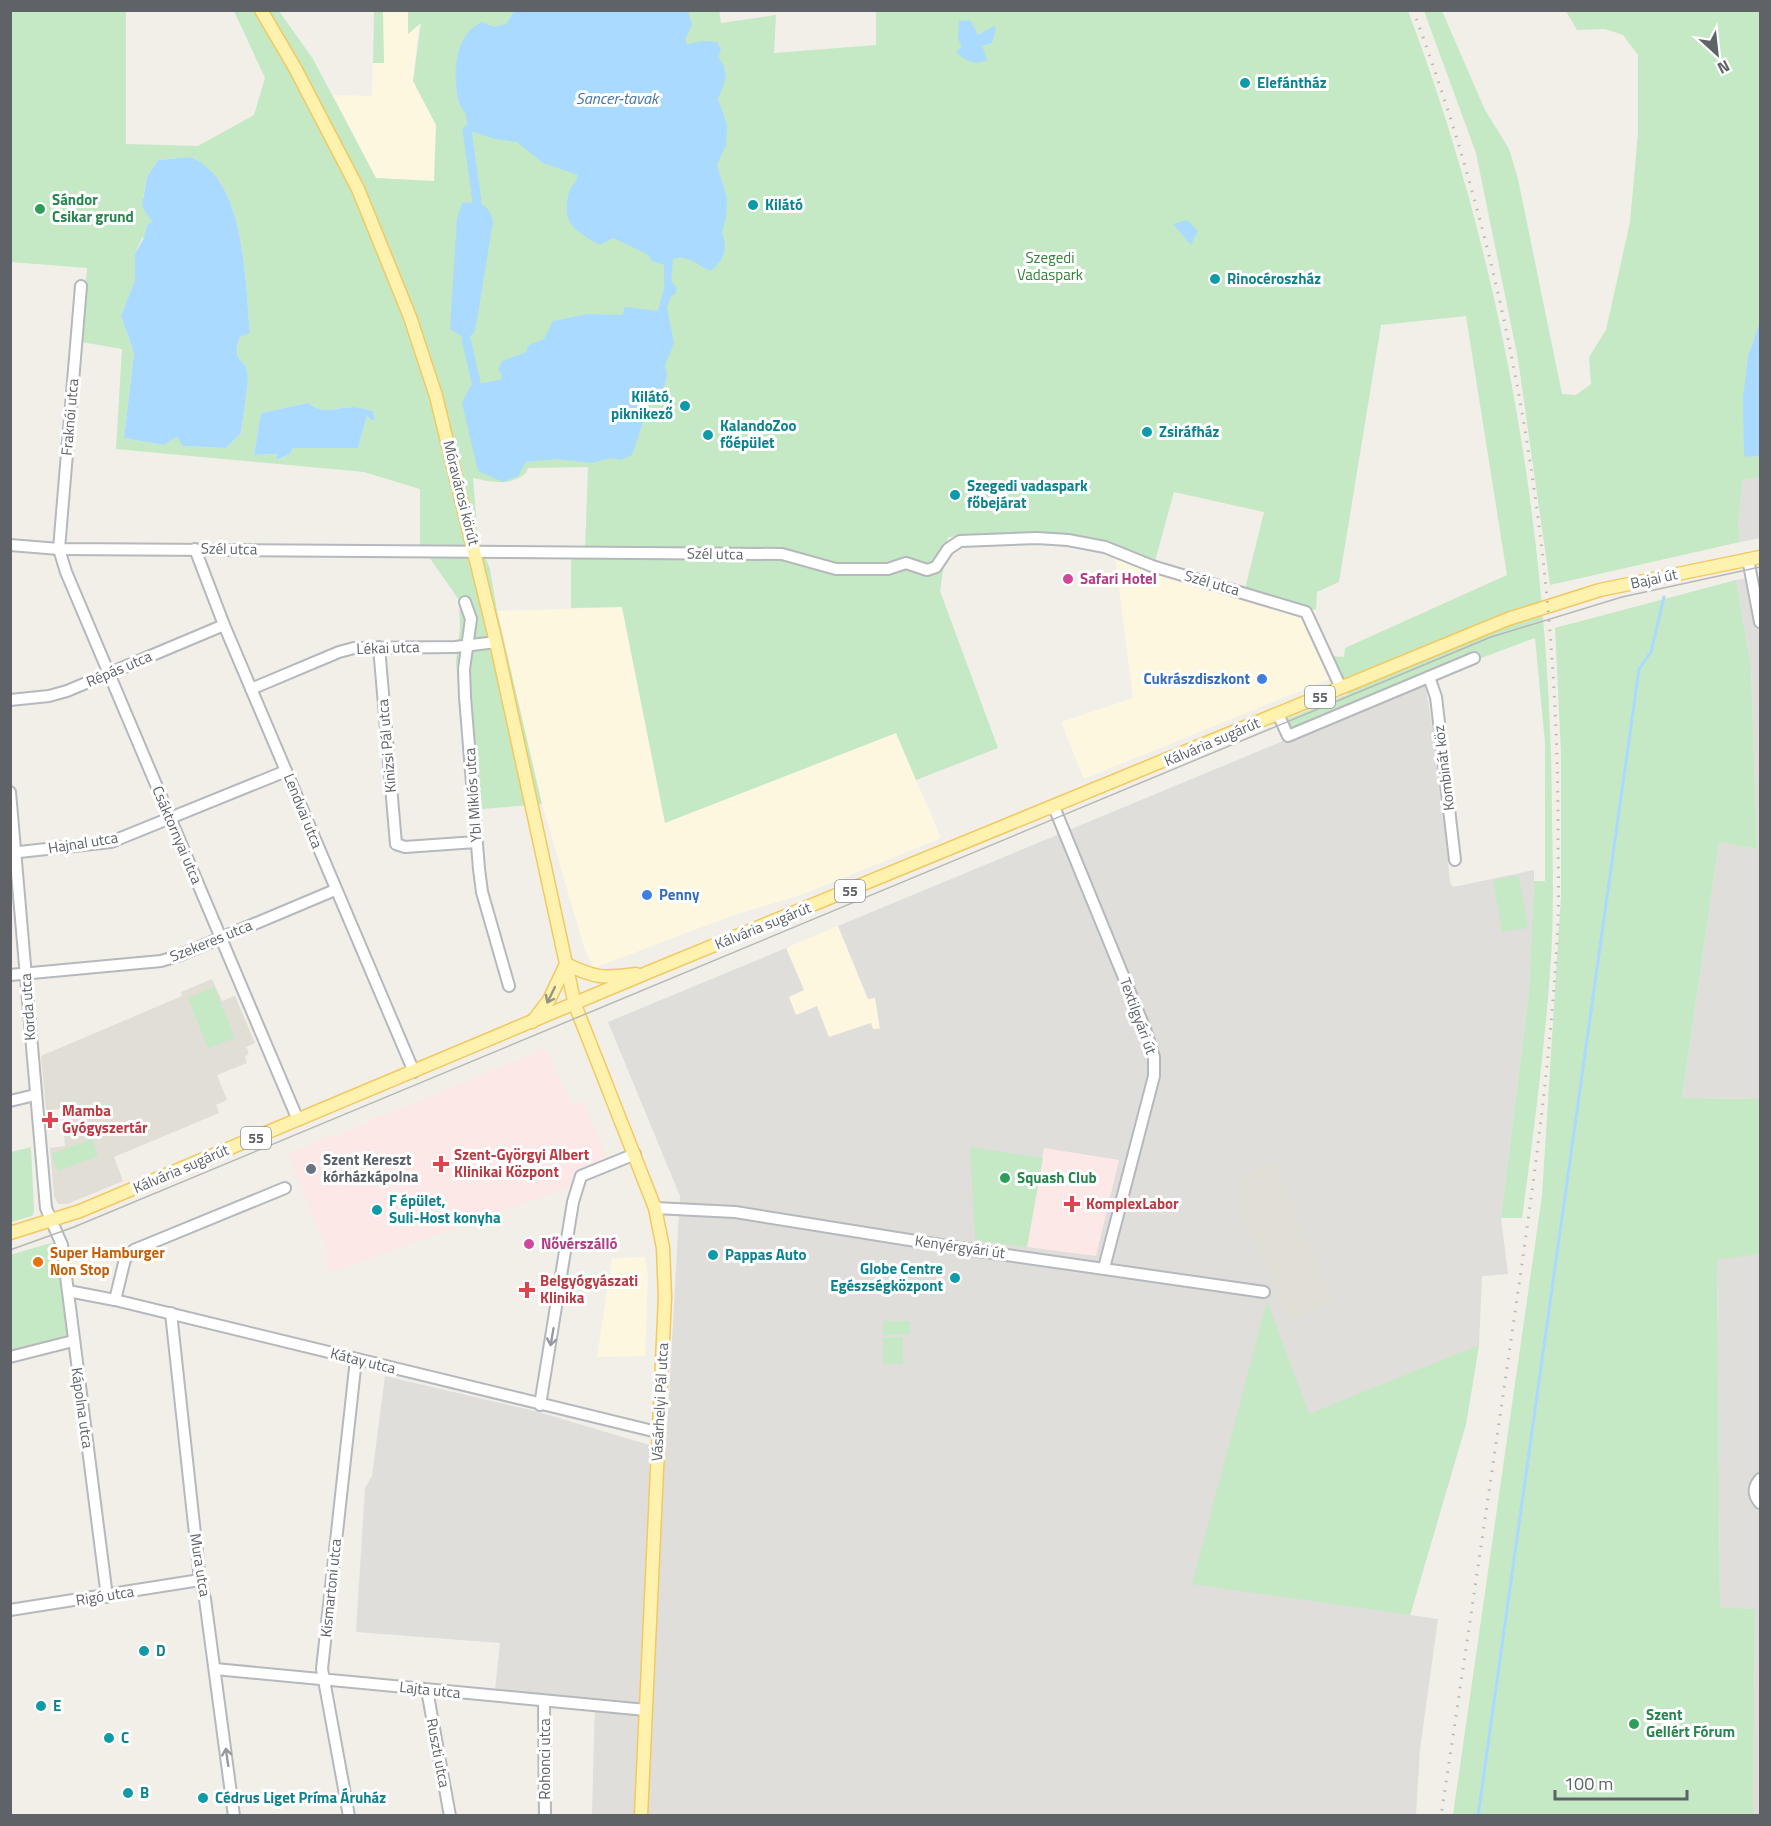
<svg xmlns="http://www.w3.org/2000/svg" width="1771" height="1826" viewBox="0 0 1771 1826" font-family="'Titillium Web',sans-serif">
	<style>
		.commercial { fill: #fef7e0 }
		.industrial { fill: #e0deda }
		.education { fill: #e1ded6 }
		.medical { fill: #fce8e6 }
		.green { fill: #c5e8c5; fill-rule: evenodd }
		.water { fill: #aadaff }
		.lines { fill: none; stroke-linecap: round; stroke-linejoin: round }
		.stream { stroke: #aadaff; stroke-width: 3 }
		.canal { stroke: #aadaff; stroke-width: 9 }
		.minor-casing { stroke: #b5b8bc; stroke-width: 14 }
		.major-casing { stroke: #f2c960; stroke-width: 15 }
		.minor { stroke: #fff; stroke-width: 10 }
		.major { stroke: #fff2af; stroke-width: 12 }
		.tram { stroke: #b6b7b8; stroke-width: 1.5 }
		.rail { stroke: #b6b7b8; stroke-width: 3; stroke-dasharray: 1.5 8; stroke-linecap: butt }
		.oneway { stroke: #979581 }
		.oneway2 { stroke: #979a9d }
		.culture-dot { fill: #0f9aa8; stroke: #fff; stroke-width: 2 }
		.leisure-dot { fill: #2e9e5b; stroke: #fff; stroke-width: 2 }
		.hotel-dot { fill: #d1479c; stroke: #fff; stroke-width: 2 }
		.shop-dot { fill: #3f7fe0; stroke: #fff; stroke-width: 2 }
		.health-dot { fill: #e0444e; stroke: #fff; stroke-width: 2 }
		.worship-dot { fill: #6b7280; stroke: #fff; stroke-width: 2 }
		.food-dot { fill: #e8710a; stroke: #fff; stroke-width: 2 }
		.labels { text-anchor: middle; stroke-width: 6; stroke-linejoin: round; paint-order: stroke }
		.shield { fill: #fff; stroke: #8f9295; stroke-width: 1.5 }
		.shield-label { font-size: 14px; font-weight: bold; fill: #5f6368 }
		.culture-label { font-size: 15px; font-weight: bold; fill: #0d838f; stroke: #fff; text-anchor: start }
		.leisure-label { font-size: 15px; font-weight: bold; fill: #27864d; stroke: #fff; text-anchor: start }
		.park-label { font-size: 15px; fill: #348238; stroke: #fff }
		.street-label { font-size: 15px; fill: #5f6368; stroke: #fff }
		.hotel-label { font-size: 15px; font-weight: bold; fill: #b23c85; stroke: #fff; text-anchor: start }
		.shop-label { font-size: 15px; font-weight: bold; fill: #366cbe; stroke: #fff; text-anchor: end }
		.health-label { font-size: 15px; font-weight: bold; fill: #be3a42; stroke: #fff; text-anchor: start }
		.worship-label { font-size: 15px; font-weight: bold; fill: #5b616d; stroke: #fff; text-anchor: start }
		.food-label { font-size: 15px; font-weight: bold; fill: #c56008; stroke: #fff; text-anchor: start }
		.water-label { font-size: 16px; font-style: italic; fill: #4174aa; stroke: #fff }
	</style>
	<rect width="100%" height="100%" fill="#f1efe8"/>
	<g class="commercial">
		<path d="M374,11H420L413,81L436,125L434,181L376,178L333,95L372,96Z"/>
		<path d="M1115,556L1159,562L1316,610L1315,622L1339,675L1084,779L1061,722L1133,698Z"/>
		<path d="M622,607L665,822L896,733L941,838L804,894L731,916L594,968L585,950L542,804L497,611Z"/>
		<path d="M838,926L868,998H875L880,1028L873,1029L871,1023L828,1037L796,1015L788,996L804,990L786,948Z"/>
		<path d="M645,1257L648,1275L645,1356L597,1357L612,1258Z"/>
	</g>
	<g class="industrial">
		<path d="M1760,477V538L1740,542L1738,522L1743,480Z"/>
		<path d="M1760,576V1099L1682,1098L1719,842L1757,849L1751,668L1736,580Z"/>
		<path d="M1425,682L1441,783L1450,883L1453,887L1534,870V881L1529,991L1501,1218L1508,1274L1482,1276L1479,1345L1466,1424L1410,1615L1438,1619L1420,1749L1416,1815H592L595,1699L495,1690L500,1643L356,1632L365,1488L372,1476L385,1376L539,1412L666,1450L680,1196L608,1022L786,948L804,990L789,997L796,1015L817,1006L829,1037L871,1023L873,1029H880L875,998L868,999L838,926Z"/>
		<path d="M1760,1254V1815H1753L1755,1609L1720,1607L1717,1259Z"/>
	</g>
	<g class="education">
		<path d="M212,979L222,1001L235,996L255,1043L246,1047L249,1054L245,1056L247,1063L217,1075L227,1100L216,1105L219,1113L114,1157L123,1181L67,1204H58L54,1196L50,1148L65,1146L61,1109L46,1110L41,1056L182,996L181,992Z"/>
		<path d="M1274,1163L1333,1303L1290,1321L1244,1216L1237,1179Z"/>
	</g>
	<g class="medical">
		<path d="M545,1049L572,1105L583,1102L607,1157L577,1170L569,1187L335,1271L326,1269L328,1253L288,1155L332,1134L334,1137L370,1122L369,1119L379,1115L381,1117Z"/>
		<path d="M1044,1148L1119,1160L1096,1256L1027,1247Z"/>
	</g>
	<g class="green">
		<path d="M719,10L721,23L776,15L774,53L876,45V11H1408C1505,266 1551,547 1552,819C1553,871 1554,922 1550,973C1544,1055 1533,1137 1522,1218H1501L1529,991L1534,881H1545V743L1535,638L1476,660L1474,655L1293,731L1287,719L1348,694L1331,656L1344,657L1345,648L1507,575L1466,316L1381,325L1339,582L1317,592L1316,610L1245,589L1264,512L1174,492L1155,561C1116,548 1079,535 1037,534C1008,532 977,537 948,537L940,591L998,748L916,780L896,733L665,823L622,607L571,608V561L585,550L588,467L528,468L526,473C509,487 493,482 473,478L478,539L490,569L497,611L542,804L469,810L456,661L460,628L459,600L420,544V489L364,472L116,449L122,349L81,342L87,268L11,262L10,11H126V144L198,146L254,115L265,78L234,11H279L313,59L376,178L434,181L436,125L413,81L421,23L408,34V11ZM190,157C246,179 245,282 250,332L240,337C235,351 235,356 246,366L248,381L241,433L226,448L183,446L177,437L163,445L124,438L134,353L121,316L135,280V254L142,238L171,240L176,209L173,205L158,200V190L153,191L151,198H143L147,177L158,160ZM142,203L148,204L150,212H168L167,235L145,233L147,225L152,222ZM308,403C325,416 335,407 354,407C360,407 367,410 373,411L375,419L372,421L367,416L358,448H293L290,454L278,460L277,454L254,455L261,413Z"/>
		<path d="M374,11H383L384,63H373Z"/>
		<path d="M1424,11H1442L1485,110L1509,149L1518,179L1562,394L1576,395L1591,384L1589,357L1606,330L1630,222L1638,134V55L1623,35L1605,29L1577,30L1566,11H1760V321L1748,356L1746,457L1760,456V477L1743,480L1738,522L1740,542L1550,585L1518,359L1476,153Z"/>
		<path d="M1736,580L1751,668L1757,849L1719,842L1682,1098L1760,1099V1254L1717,1260L1720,1607L1755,1609L1753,1815H1453L1542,1196L1561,896V753L1555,628Z"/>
		<path d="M1519,876L1528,928L1502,932L1493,880Z"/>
		<path d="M214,987L235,1038L208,1048L188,998Z"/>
		<path d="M92,1139L98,1156L58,1171L51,1154Z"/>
		<path d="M31,1147L34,1212L32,1216L11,1222V1152Z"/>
		<path d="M970,1147L1043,1158L1027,1247L975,1240Z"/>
		<path d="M61,1240L73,1341L11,1357L10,1255Z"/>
		<path d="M1267,1301L1309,1414L1479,1345L1466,1424L1410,1615L1192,1584Z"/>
		<path d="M883,1321H910V1334L883,1335Z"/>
		<path d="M903,1337V1364H883V1338Z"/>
	</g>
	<g class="water">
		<path d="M514,12L688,11L692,25L685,39L687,44L703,41L717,42L721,50L718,57C731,73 725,81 718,99L727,125L726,145L717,165L727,198L726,217L722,233C729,247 723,262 710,271C697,265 688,254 673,259L671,281L677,288L676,293L671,296L667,308L674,343L665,365L667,376L663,390L641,399L643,422L632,455L621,460L610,458L592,463L557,459L526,462L518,476L503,482L478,471L462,403L471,385L500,380L502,374L498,369L502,361L526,352L529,345L544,339L553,321L588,314L622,315L625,307L658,311L664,288V265L652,261L647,254L613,238L599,245C574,229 561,225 569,192C571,186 577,182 578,175L543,163L517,142L495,139L467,130C468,108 462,114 458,99C453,72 454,35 482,22L494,27L506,24Z"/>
		<path d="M970,20L978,35L994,26L996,29L992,43L982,46L987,60C975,66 965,61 956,52L962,47L958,39L959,21Z"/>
		<path d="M190,157C246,178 245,282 250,333L240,337C235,351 235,356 246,366L248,381L241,433L226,448L183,446L177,437L163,445L124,438L134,353L121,316L135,280V254L144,238L147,225L152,222L142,206L147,177L158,160Z"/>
		<path d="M462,203C479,201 488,203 493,221L477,320L474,333L466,339L450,329L457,219Z"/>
		<path d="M1187,220L1198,231L1191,245L1173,224Z"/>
		<path d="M1760,321V456L1746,457L1744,454L1743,398L1748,356Z"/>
		<path d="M308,403C325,416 335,407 354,407C360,407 367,410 373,411L375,419L372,421L367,416L358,448H293L290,454L277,460V454L254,455L261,413Z"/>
	</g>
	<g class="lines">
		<path class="stream" d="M1478,1816L1639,669L1651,652L1664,597"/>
		<g class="canal">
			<path d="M467,130L477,202"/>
			<path d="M466,339L476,382"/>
		</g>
		<defs>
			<g id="minor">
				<path d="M81,286L59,549L66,572L298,1120"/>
				<path d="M10,545L59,549L782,554L836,569H888L906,563L927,570L936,567L948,549L960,541L1037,538L1068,540L1105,547L1152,566L1306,612L1341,688"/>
				<path d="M195,549L224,625L414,1072"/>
				<path d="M1748,559L1760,622"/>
				<path d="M465,602L471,619L464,669L465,697L479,869L482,892L509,986"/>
				<path d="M379,647L396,844L405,847L476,842"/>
				<path d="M1429,677L1436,697L1455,860"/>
				<path d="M251,689L339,652L354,648L455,647L496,642"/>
				<path d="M10,700L49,696L67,691L224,625"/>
				<path d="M1278,714L1288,736L1474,658"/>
				<path d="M10,792L46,1208L62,1245L107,1597"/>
				<path d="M1054,807L1145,1029L1154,1057V1076L1104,1268"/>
				<path d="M10,853L111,842L286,771"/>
				<path d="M10,975L161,961L178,956L335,890"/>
				<path d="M10,1101L35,1095"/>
				<path d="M655,1208L735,1212L972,1250L1264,1292"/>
				<path d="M68,1291L115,1300L657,1432"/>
				<path d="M115,1300L125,1259L134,1250L285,1188"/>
				<path d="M171,1313L200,1580L205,1599L234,1816"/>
				<path d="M10,1357L73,1341"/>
				<path d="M540,1405L573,1202L581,1176L635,1154"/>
				<path d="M1760,1479C1753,1487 1753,1495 1760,1503"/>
				<path d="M10,1610L200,1580"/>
				<path d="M215,1669L646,1710"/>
				<path d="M427,1690L450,1816"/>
				<path d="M544,1702L545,1816"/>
				<path d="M349,1816L322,1669L356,1359"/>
			</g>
			<g id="major">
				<path d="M261,10L295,68L358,189L410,317L436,396L496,642L575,1005L655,1208L663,1248L665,1297L641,1816"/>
				<path d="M566,964C597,979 603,978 636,974"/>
				<path d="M532,1022L549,1000L566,964"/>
				<path d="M10,1233L80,1211L649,972L1508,619L1600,590L1760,557"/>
			</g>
		</defs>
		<use href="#minor" class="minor-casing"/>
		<use href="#major" class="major-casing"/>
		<use href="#minor" class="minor"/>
		<use href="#major" class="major"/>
		<path class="tram" d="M10,1250L74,1227L1491,637L1622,597L1760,567"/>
		<path class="rail" d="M1413,10C1510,268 1557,547 1558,821C1558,855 1559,889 1558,922C1551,1070 1529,1215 1508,1361C1486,1512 1464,1664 1441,1816"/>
	</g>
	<defs><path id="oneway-shaft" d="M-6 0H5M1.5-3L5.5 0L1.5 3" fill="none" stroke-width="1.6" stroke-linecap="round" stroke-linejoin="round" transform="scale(1.5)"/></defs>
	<use class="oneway" href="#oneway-shaft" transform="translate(551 995) rotate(116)"/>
	<g class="oneway2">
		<use href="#oneway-shaft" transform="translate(552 1337) rotate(100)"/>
		<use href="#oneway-shaft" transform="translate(227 1757) rotate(-98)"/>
	</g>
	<g class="culture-dot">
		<circle cx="1245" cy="83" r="6"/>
		<circle cx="753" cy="205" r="6"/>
		<circle cx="1215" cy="279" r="6"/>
		<circle cx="685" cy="406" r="6"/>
		<circle cx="1147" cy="432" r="6"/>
		<circle cx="708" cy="435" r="6"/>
		<circle cx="955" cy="495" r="6"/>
		<circle cx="377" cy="1210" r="6"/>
		<circle cx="713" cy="1255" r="6"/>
		<circle cx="955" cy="1278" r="6"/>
		<circle cx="144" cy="1651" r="6"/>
		<circle cx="41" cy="1706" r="6"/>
		<circle cx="109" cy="1738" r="6"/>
		<circle cx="128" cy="1793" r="6"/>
		<circle cx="203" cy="1798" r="6"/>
	</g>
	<g class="leisure-dot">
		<circle cx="40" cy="209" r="6"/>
		<circle cx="1005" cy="1178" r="6"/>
		<circle cx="1634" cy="1724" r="6"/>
	</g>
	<g class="hotel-dot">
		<circle cx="1068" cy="579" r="6"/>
		<circle cx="529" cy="1244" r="6"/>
	</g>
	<g class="shop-dot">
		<circle cx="1262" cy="679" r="6"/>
		<circle cx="647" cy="895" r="6"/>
	</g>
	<g class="health-dot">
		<path d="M47 1111h6v6h6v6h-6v6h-6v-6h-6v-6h6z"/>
		<path d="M438 1155h6v6h6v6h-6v6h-6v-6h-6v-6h6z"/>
		<path d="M1069 1195h6v6h6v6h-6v6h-6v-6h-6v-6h6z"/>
		<path d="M524 1281h6v6h6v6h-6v6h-6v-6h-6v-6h6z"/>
	</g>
	<circle class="worship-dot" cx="311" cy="1169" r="6"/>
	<circle class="food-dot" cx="38" cy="1262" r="6"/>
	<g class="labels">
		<g class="shield">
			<rect x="1305" y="686" width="30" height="22" rx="4.5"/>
			<rect x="835" y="880" width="30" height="22" rx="4.5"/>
			<rect x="241" y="1127" width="30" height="22" rx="4.5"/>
		</g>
		<g class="shield-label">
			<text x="1320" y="702">55</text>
			<text x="850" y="896">55</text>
			<text x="256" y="1143">55</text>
		</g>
		<g class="culture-label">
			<text x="1257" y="88">Elefántház</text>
			<text x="765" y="210">Kilátó</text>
			<text x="1227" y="284">Rinocéroszház</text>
			<text x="673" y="402" text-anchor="end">Kilátó,<tspan x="673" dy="17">piknikező</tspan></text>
			<text x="720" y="431">KalandoZoo<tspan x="720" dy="17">főépület</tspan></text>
			<text x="1159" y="437">Zsiráfház</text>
			<text x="967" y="491">Szegedi vadaspark<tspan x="967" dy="17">főbejárat</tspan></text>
			<text x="389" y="1206">F épület,<tspan x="389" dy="17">Suli-Host konyha</tspan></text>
			<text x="725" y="1260">Pappas Auto</text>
			<text x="943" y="1274" text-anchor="end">Globe Centre<tspan x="943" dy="17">Egészségközpont</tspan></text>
			<text x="156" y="1656">D</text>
			<text x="53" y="1711">E</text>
			<text x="121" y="1743">C</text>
			<text x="140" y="1798">B</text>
			<text x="215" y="1803">Cédrus Liget Príma Áruház</text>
		</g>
		<g class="leisure-label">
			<text x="52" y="205">Sándor<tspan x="52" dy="17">Csikar grund</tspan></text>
			<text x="1017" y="1183">Squash Club</text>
			<text x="1646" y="1720">Szent<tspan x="1646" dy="17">Gellért Fórum</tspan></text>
		</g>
		<g class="park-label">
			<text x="1050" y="263">Szegedi<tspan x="1050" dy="17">Vadaspark</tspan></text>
		</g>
		<g class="street-label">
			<text transform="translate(70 417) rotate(-85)" y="5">Fraknói utca</text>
			<text transform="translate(461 493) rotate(76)" y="5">Móravárosi körút</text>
			<text transform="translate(229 549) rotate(1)" y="5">Szél utca</text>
			<text transform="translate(715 554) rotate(1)" y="5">Szél utca</text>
			<text transform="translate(1654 579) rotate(-12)" y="5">Bajai út</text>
			<text transform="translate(1212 583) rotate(16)" y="5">Szél utca</text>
			<text transform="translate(388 648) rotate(-2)" y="5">Lékai utca</text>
			<text transform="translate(119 669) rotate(-23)" y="5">Répás utca</text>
			<text transform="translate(1212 742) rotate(-23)" y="5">Kálvária sugárút</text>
			<text transform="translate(387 746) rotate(-95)" y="5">Kinizsi Pál utca</text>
			<text transform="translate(1444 768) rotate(-97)" y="5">Kombinát köz</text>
			<text transform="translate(473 795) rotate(-94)" y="5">Ybl Miklós utca</text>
			<text transform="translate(303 811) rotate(68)" y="5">Lendvai utca</text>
			<text transform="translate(177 835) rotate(67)" y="5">Csáktornyai utca</text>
			<text transform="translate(83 843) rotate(-9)" y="5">Hajnal utca</text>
			<text transform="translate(763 926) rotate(-22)" y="5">Kálvária sugárút</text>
			<text transform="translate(211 941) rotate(-22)" y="5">Szekeres utca</text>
			<text transform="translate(28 1007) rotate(-94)" y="5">Korda utca</text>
			<text transform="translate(1138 1016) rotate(70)" y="5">Textilgyári út</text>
			<text transform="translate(181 1169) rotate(-23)" y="5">Kálvária sugárút</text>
			<text transform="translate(960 1247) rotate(8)" y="5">Kenyérgyári út</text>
			<text transform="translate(363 1361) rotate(14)" y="5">Kátay utca</text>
			<text transform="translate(660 1402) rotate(-87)" y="5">Vásárhelyi Pál utca</text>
			<text transform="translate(82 1408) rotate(82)" y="5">Kápolna utca</text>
			<text transform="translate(200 1565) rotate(81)" y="5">Mura utca</text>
			<text transform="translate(331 1588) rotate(-84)" y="5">Kismartoni utca</text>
			<text transform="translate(105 1596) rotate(-9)" y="5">Rigó utca</text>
			<text transform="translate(430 1690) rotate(6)" y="5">Lajta utca</text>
			<text transform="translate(438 1753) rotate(79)" y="5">Ruszti utca</text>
			<text transform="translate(545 1759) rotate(-90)" y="5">Rohonci utca</text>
		</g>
		<g class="hotel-label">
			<text x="1080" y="584">Safari Hotel</text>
			<text x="541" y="1249">Nővérszálló</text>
		</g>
		<g class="shop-label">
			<text x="1250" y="684">Cukrászdiszkont</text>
			<text x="659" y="900" text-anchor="start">Penny</text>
		</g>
		<g class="health-label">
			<text x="62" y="1116">Mamba<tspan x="62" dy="17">Gyógyszertár</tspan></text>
			<text x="454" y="1160">Szent-Györgyi Albert<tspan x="454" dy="17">Klinikai Központ</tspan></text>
			<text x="1086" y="1209">KomplexLabor</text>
			<text x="540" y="1286">Belgyógyászati<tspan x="540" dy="17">Klinika</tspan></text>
		</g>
		<g class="worship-label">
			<text x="323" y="1165">Szent Kereszt<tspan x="323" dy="17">kórházkápolna</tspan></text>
		</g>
		<g class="food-label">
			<text x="50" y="1258">Super Hamburger<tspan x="50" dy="17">Non Stop</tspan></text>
		</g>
		<g class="water-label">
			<text x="617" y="104">Sancer-tavak</text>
		</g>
	</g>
	<rect width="1771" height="1826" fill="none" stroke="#5f6368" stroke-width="24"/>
	<g transform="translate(1717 54) rotate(153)" stroke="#ffffff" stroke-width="4.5" paint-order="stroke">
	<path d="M0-4.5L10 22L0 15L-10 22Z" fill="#5f6368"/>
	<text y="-9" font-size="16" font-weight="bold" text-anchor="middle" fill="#5f6368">N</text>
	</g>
	<path d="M1555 1790v9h132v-9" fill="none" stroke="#5f6368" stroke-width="3"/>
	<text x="1564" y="1790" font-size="18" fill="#5f6368" stroke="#ffffff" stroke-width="4.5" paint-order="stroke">100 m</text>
</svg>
